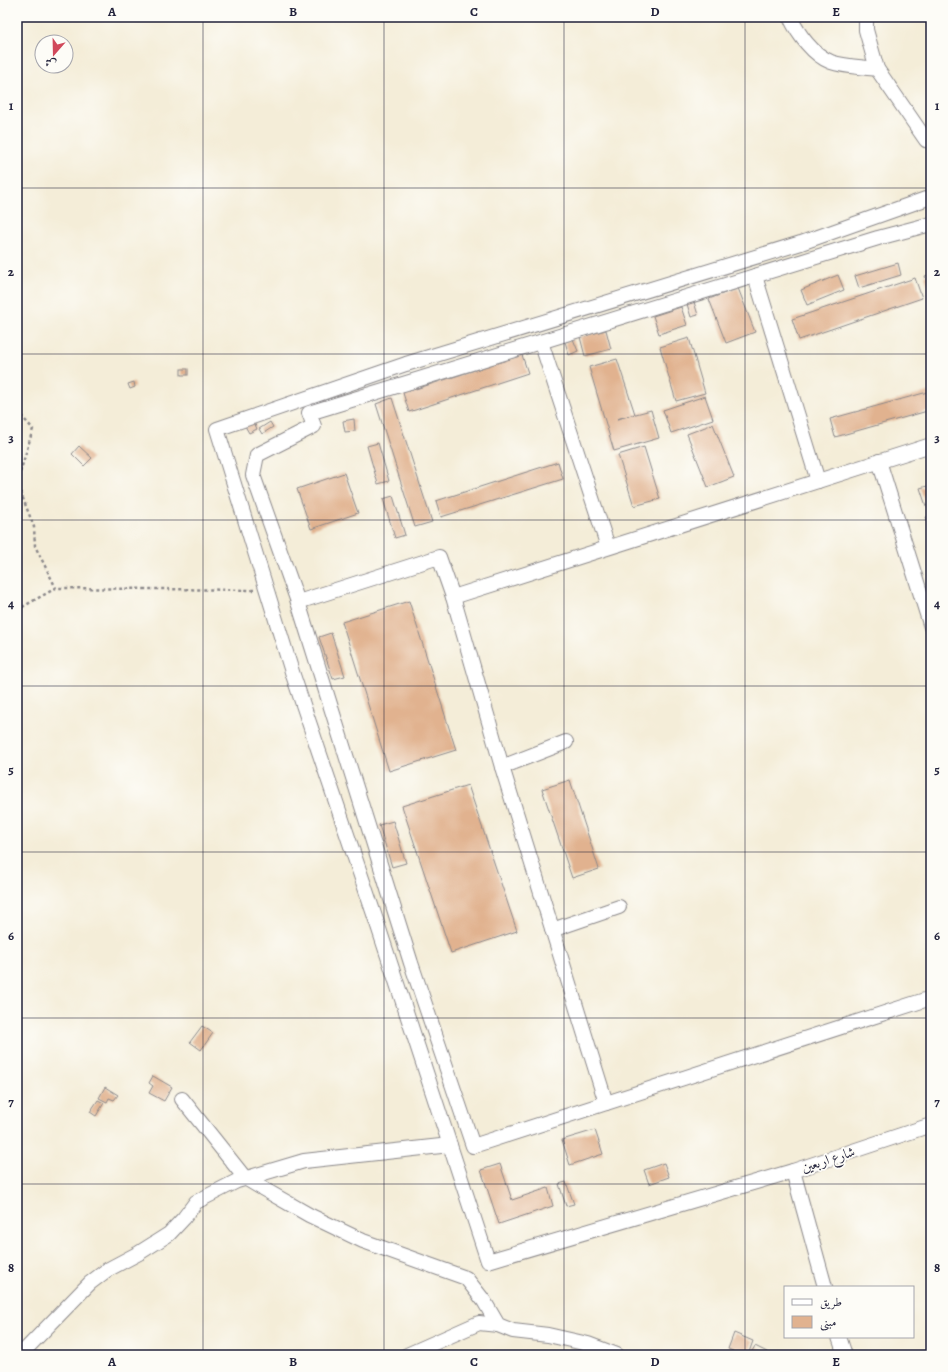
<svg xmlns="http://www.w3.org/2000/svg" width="948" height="1372" viewBox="0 0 948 1372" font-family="Alegreya,Amiri,serif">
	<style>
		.building { fill: #e1b28f }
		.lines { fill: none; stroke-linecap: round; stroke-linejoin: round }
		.street-casing { stroke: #8b888a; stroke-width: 16 }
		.path { stroke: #8b888a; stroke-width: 2.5; stroke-dasharray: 3 3; stroke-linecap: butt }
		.street { stroke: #fff; stroke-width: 14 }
		.grid { fill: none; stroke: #22223b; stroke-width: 1; stroke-opacity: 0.55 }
		.labels { text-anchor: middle; stroke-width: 3.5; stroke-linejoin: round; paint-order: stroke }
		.street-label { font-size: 14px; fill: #22223b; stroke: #fdfcf7 }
		.neatline { fill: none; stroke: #22223b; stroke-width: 1.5 }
		.grid-label { font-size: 13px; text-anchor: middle; font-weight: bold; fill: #22223b }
	</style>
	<rect width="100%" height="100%" fill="#fdfcf7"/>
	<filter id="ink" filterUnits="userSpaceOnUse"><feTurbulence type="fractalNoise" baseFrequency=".025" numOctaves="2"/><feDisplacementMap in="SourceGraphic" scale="8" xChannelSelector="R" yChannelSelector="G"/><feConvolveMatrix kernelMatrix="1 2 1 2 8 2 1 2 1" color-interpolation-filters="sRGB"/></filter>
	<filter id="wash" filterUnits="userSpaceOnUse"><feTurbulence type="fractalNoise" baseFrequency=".012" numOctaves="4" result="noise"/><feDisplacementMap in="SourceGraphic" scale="16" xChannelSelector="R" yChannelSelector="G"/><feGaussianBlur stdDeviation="0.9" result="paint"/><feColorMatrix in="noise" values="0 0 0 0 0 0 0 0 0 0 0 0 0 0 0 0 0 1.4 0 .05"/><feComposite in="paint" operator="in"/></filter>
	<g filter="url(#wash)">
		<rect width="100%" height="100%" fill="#f4edd8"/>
		<g id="blocks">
			<g class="building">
				<path d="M898,263L901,275L859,288L855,276Z"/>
				<path d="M931,274V294L925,276Z"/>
				<path d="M838,275L844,290L807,305L801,290Z"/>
				<path d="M915,278L922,298L799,340L792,319Z"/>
				<path d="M738,288L755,332L726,343L709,299Z"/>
				<path d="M694,302L698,315L691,317L687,304Z"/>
				<path d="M681,307L687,325L659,334L653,316Z"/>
				<path d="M606,330L611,349L585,356L580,337Z"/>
				<path d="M689,338L705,393L676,401L660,347Z"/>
				<path d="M573,339L578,351L569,355L565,342Z"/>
				<path d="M522,355L528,373L409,412L403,393Z"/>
				<path d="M617,359L635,414L617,419L651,410L659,438L614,451L589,367Z"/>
				<rect x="181" y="369" width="7" height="6"/>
				<path d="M134,382L135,387L130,389L128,384Z"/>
				<path d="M931,391V410L835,437L830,419Z"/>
				<path d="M705,396L713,419L671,433L663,410Z"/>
				<path d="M392,398L432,522L415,527L376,404Z"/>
				<path d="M354,419L355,431L345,432L343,421Z"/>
				<path d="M254,422L257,429L249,433L245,426Z"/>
				<path d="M270,422L273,427L262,434L259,429Z"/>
				<path d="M713,424L734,477L708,487L687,434Z"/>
				<path d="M378,443L389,481L378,484L367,446Z"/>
				<path d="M79,446L92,458L84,466L72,454Z"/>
				<path d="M644,447L660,499L634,506L618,455Z"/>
				<path d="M558,462L563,479L441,517L436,501Z"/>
				<path d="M344,473L358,513L311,529L297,489Z"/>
				<path d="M931,485V504L926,506L920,488Z"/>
				<path d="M393,496L405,535L395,538L383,499Z"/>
				<path d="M931,516V533L926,517Z"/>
				<path d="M409,601L456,750L389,771L342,622Z"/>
				<path d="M331,633L345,676L333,679L319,637Z"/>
				<path d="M570,780L599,869L572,878L542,789Z"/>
				<path d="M468,785L517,931L451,953L402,806Z"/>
				<path d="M393,821L406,863L392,867L379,825Z"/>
				<path d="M202,1026L213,1033L201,1050L190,1042Z"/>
				<path d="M153,1076L172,1087L164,1101L149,1093L153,1086L149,1083Z"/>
				<path d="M105,1087L118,1095L114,1100L109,1098L107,1102L99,1098Z"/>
				<path d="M98,1100L104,1103L96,1116L90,1112Z"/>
				<path d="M595,1130L603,1154L570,1165L562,1140Z"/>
				<path d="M664,1163L669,1177L649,1184L644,1170Z"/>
				<path d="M500,1164L512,1200L548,1188L553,1206L499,1224L481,1170Z"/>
				<path d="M566,1182L574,1204L566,1206L559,1184Z"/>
				<path d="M734,1333L753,1341L748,1355H732L733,1351L728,1349Z"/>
				<path d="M755,1346L767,1352L766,1355H755L751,1353Z"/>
			</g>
		</g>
	</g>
	<g filter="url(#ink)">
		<use href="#blocks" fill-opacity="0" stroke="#8b888a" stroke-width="1"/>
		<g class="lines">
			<defs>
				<g id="street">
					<path d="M790,17C798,34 813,55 831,62C845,67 863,67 877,69"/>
					<path d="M866,17V30L877,69L926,140L931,138"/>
					<path d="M931,224L878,238L309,413L314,426L257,455L253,475L298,602L411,963L473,1146L931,998"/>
					<path d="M755,276L818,481"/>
					<path d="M541,342L608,547"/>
					<path d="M879,461L931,627"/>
					<path d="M453,597L502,767L606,1103"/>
					<path d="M298,602L439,557L453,597L931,445"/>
					<path d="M502,767L566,742"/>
					<path d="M552,930L619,907"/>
					<path d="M182,1099L245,1178L260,1187L309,1215L363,1241L466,1278L484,1301L498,1325L513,1331L548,1335L588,1344L617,1355"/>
					<path d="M793,1171L488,1261L377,923L293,675L217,429L406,364L801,243L931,197"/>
					<path d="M825,1287L793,1171L931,1125"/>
					<path d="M839,1337L845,1355"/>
					<path d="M18,1355L25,1350L90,1283L107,1270L139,1253L169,1234L184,1218L196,1202L237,1181L304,1161L450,1145"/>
					<path d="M407,1355L479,1323L498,1325"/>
				</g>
			</defs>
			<use href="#street" class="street-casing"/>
			<g class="path">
				<path d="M17,411L33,429L17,483L34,527L35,546L56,588"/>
				<path d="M17,610L56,588L254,590"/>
			</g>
			<use href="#street" class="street"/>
		</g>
	</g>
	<path class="grid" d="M203,17V1355M384,17V1355M564,17V1355M745,17V1355M17,188H931M17,354H931M17,520H931M17,686H931M17,852H931M17,1018H931M17,1184H931"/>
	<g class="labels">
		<g class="street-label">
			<text transform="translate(828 1159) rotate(-18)" y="5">شارع اربعين</text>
		</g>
	</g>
	<rect width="948" height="1372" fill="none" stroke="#fdfcf7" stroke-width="44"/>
	<rect x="784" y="1286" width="130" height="52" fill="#fdfcf7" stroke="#a5a5ac"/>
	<rect x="792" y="1299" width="20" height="6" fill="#ffffff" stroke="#a5a5ac"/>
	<text x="820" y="1306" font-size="12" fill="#22223b">طريق</text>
	<rect x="792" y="1316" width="20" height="12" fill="#e1b28f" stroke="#a5a5ac"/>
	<text x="820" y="1326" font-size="12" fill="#22223b">مبنى</text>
	<g transform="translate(54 54) rotate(200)"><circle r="19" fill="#fdfcf7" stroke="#a5a5ac"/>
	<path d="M0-3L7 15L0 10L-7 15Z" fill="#d1495b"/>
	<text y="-6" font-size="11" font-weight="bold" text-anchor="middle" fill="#22223b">ش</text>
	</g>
	<rect x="22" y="22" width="904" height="1328" class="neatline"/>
	<g class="grid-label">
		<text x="112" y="16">A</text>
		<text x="293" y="16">B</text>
		<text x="474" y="16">C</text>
		<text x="655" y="16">D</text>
		<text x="836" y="16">E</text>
		<text x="11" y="110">1</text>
		<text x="937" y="110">1</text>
		<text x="11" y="276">2</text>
		<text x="937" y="276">2</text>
		<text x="11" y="442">3</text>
		<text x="937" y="442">3</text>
		<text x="11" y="608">4</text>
		<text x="937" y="608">4</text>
		<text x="11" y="774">5</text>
		<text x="937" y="774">5</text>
		<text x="11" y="940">6</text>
		<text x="937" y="940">6</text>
		<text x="11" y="1106">7</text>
		<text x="937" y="1106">7</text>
		<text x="11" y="1272">8</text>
		<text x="937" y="1272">8</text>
		<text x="112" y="1366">A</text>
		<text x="293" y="1366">B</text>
		<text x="474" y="1366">C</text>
		<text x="655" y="1366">D</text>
		<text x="836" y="1366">E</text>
	</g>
</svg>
